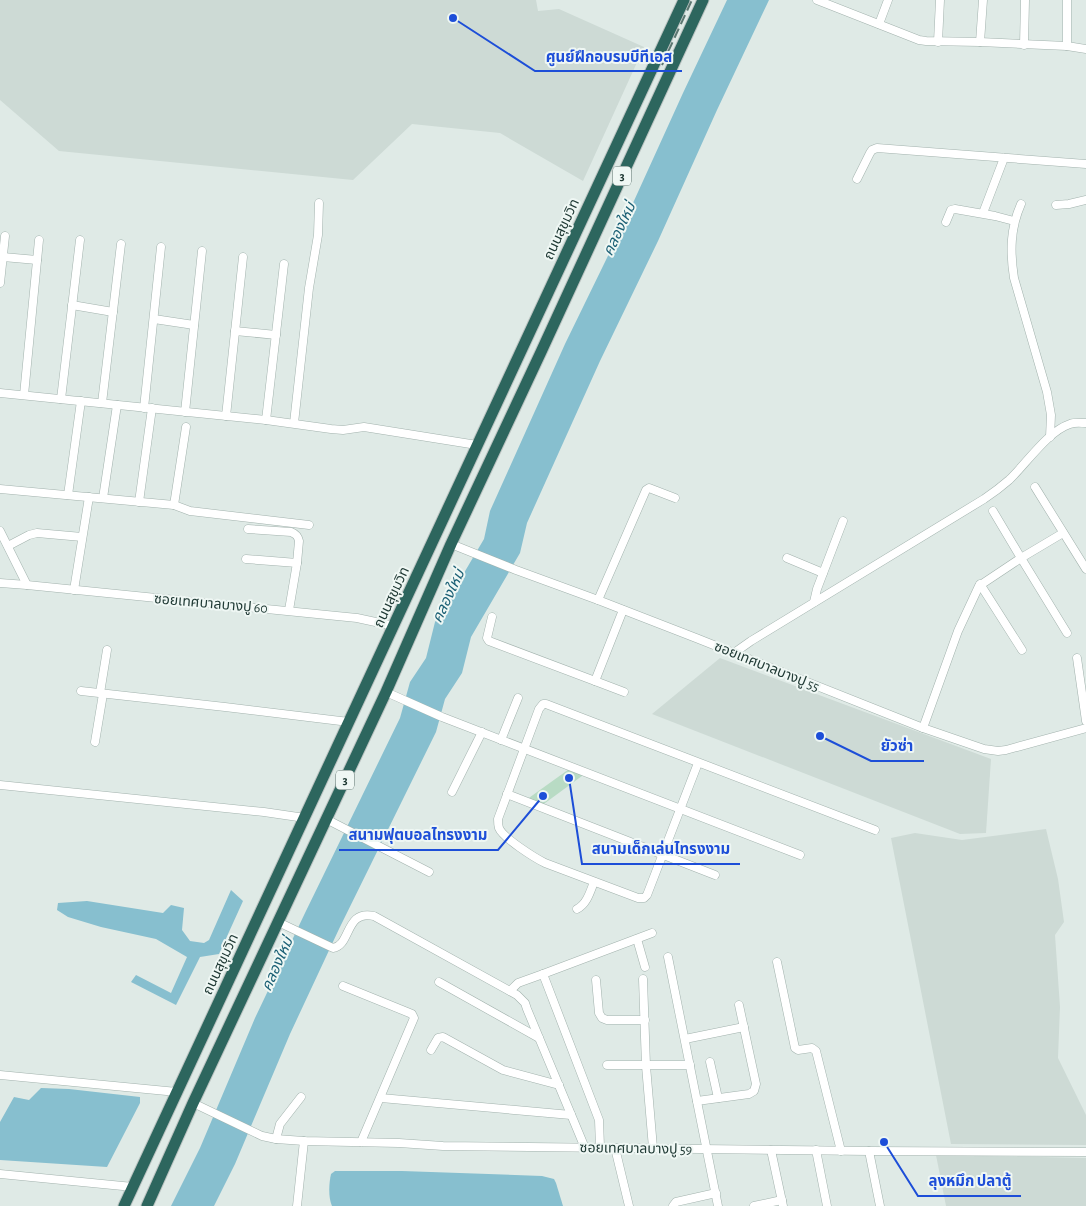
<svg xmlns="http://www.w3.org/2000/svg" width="1086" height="1206" viewBox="0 0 1086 1206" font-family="'Alegreya Sans','Noto Sans Thai',sans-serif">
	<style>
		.built { fill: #cddad5 }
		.green { fill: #b8dbc4 }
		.water { fill: #87bfcf }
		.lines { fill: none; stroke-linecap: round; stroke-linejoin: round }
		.minor-casing { stroke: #a2b2ad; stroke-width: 9 }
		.highway-casing { stroke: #bcc4c2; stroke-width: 13 }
		.minor { stroke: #fff; stroke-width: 8 }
		.highway { stroke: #2d665e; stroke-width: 11 }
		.rail { stroke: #5b7670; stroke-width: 2; stroke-dasharray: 10 5; stroke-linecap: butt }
		.labels { text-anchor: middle; stroke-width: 4; stroke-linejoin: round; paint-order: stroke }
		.shield { fill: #eff7f4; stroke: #5e736e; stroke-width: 1 }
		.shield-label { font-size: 12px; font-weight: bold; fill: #203a35 }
		.street-label { font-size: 14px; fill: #203a35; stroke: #eff7f4 }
		.water-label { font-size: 15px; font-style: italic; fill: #1c6075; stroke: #eff7f4 }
		.leader { fill: none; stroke: #1d4ed8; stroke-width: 2 }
		.callout-dot { fill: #1d4ed8; stroke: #eff7f4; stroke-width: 2 }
		.callout-label { font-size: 15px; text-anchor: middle; font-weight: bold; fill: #1d4ed8; stroke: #eff7f4; stroke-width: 4; stroke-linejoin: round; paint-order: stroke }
	</style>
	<rect width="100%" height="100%" fill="#dfeae6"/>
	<g class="built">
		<path d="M0,0H536L538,11L559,9L644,47L583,181L500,133L412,124L353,180L59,151L0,100Z"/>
		<path d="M720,658L991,759L986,833L960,834L652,714Z"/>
		<path d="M1046,829L1058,879L1064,922L1055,935L1060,1007L1058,1058L1086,1115V1145L951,1144L891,838L915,833L962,840Z"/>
		<path d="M936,1155L1086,1158V1206H946Z"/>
	</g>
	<path class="green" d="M572,767L586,773L541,806L526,800Z"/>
	<g class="water">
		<path d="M727,0H769L717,110L658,241L600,361L527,523L520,553L471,637L462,673L445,699L436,732L339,929L290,1034L235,1164L214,1206H171L200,1148L255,1018L305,913L400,718L410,682L426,658L435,622L484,539L490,511L565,344L623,225L683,93Z"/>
		<path d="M231,890L243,901L219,954L200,957L176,1005L131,982L136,975L171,993L187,957L156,939L101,927L68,917L57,910L58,903L87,901L163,913L171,905L184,908L182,930L190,941L204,943L209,940Z"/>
		<path d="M41,1088L69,1089L140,1097V1103L107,1167L0,1160V1122L14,1097L29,1100Z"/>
		<path d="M335,1171H402L542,1176L554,1179L556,1183L563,1206H332C328,1197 329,1183 331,1174Z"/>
	</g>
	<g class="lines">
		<defs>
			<g id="minor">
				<path d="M817,0L919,40L926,41L980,42L1067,46L1086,49"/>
				<path d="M1067,0V46"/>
				<path d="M879,24L888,0"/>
				<path d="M938,42L940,0"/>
				<path d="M980,42L983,0"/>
				<path d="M1024,45L1025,0"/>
				<path d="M857,179L870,153L872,150L877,148L1086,164"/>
				<path d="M1021,204C1010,229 1010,252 1014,278L1047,392L1051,415L1050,437"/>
				<path d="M1056,205L1069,204L1086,200"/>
				<path d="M983,213L1004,158"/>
				<path d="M946,222L951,210L955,209L995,216L1014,221"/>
				<path d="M3,257L37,260"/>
				<path d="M0,283L5,236"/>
				<path d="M72,305L113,312"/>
				<path d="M154,319L194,325"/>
				<path d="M235,331L276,335"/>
				<path d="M0,393L266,420L331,429L343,430L364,427L477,445"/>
				<path d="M24,395L39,240"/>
				<path d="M61,399L80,240"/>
				<path d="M102,403L121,244"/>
				<path d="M144,408L161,247"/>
				<path d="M185,412L202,251"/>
				<path d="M226,416L243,257"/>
				<path d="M266,420L284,264"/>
				<path d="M294,423L309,288L318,235L319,203"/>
				<path d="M1035,487L1086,569"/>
				<path d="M0,489L174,505L190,511L309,525"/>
				<path d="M68,495L81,401"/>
				<path d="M103,498L117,405"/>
				<path d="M139,502L152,408"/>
				<path d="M174,505L186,427"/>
				<path d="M248,529L291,532C296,534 298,536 299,541L297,563L289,610"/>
				<path d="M0,531L27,585L357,618L394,626"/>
				<path d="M1063,533L1021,558L1067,633"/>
				<path d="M451,544L516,570L598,600L696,638L923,728L984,749L998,751L1006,750L1086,728"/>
				<path d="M8,546L29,535L37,533L82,537"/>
				<path d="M787,558L823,573"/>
				<path d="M246,559L297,563"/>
				<path d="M0,583L27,585"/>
				<path d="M980,584L1022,650"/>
				<path d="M74,590L89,497"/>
				<path d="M598,600L646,490L649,488L675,498"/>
				<path d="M814,602L817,589L843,521"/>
				<path d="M623,610L595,681L624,692"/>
				<path d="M492,617L487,638L489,641L595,681"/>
				<path d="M734,653L751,641L984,499C993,493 1001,487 1009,480C1026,464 1048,431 1070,424C1075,422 1081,423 1086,423"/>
				<path d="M1077,658L1086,721"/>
				<path d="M81,691L225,707L349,722"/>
				<path d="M386,692L442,717L800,855"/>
				<path d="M100,693L107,650"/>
				<path d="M923,728L958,631L979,586L1021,558L993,511"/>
				<path d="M501,740L518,698"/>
				<path d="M95,742L103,694"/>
				<path d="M698,763L647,895L644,898H638L545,863C535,858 503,838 499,828C498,825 498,822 498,819L539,709L543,704H546L875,830"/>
				<path d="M0,785L264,812L305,818"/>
				<path d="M452,792L482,732"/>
				<path d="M507,794L715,875"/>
				<path d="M326,819L429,872"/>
				<path d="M577,909C587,904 590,892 594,882"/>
				<path d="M278,922L333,948C351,946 345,909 374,916L517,995L525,1003L527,1009L585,1148"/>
				<path d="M637,939L645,967"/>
				<path d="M668,957L718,1206"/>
				<path d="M777,962L795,1048L798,1050L812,1048L816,1051L841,1151"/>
				<path d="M643,979L646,1066L653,1148"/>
				<path d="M596,980L599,1013L602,1018L607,1020H645"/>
				<path d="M439,982L539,1038"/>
				<path d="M343,986L412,1014L414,1018L361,1142"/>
				<path d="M510,991L518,983L543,974"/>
				<path d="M685,1039L744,1027"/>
				<path d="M431,1050L438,1038L443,1037L503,1070L559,1085"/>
				<path d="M710,1062L718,1098"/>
				<path d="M607,1065H690"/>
				<path d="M0,1075L177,1092"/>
				<path d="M381,1098L571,1115"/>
				<path d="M697,1101L749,1094L754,1091L756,1084L739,1005"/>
				<path d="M193,1103L262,1136L276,1139L304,1141L399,1143L443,1146L869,1151L1086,1152"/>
				<path d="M276,1139L280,1124L301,1097"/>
				<path d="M600,1147L599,1120L543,974L652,933"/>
				<path d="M615,1148L629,1206"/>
				<path d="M771,1150L783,1206"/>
				<path d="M816,1150L827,1206"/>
				<path d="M869,1151L880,1206"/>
				<path d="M0,1174L133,1187"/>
				<path d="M297,1206L304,1141"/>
				<path d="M673,1206L676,1202L716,1193"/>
				<path d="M754,1206L782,1200"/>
			</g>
			<g id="highway">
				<path d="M124,1206L684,0"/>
				<path d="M147,1206L193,1103L386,692L451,544L541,352L703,0"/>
			</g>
		</defs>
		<use href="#minor" class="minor-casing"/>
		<use href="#highway" class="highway-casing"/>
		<use href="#minor" class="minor"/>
		<use href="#highway" class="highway"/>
		<path class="rail" d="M662,65L692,0"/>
	</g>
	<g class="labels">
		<g class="shield">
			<rect x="613" y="166.5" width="18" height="19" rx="4"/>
			<rect x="336" y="770.5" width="18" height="19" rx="4"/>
		</g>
		<g class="shield-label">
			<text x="622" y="180">3</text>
			<text x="345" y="784">3</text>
		</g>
		<g class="street-label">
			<text transform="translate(561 229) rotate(-65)" y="5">ถนนสุขุมวิท</text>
			<text transform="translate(391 597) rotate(-65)" y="5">ถนนสุขุมวิท</text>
			<text transform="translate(211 603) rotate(5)" y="5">ซอยเทศบาลบางปู 60</text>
			<text transform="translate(767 666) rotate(22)" y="5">ซอยเทศบาลบางปู 55</text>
			<text transform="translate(220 964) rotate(-65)" y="5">ถนนสุขุมวิท</text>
			<text transform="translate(636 1148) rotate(1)" y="5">ซอยเทศบาลบางปู 59</text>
		</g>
		<g class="water-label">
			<text transform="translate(619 229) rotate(-65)" y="5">คลองใหม่</text>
			<text transform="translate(448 596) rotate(-65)" y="5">คลองใหม่</text>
			<text transform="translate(277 964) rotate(-66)" y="5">คลองใหม่</text>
		</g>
	</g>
	<path class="leader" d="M453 18L535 71H682M820 736L871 761H924M543 796L498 850H339M569 778L582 864H740M884 1142L918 1196H1021"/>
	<g class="callout-dot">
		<circle cx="453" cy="18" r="5"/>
		<circle cx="820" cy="736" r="5"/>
		<circle cx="543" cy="796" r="5"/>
		<circle cx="569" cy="778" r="5"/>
		<circle cx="884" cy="1142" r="5"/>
	</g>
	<g class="callout-label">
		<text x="609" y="62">ศูนย์ฝึกอบรมบีทีเอส</text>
		<text x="897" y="751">ยัวซ่า</text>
		<text x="418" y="840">สนามฟุตบอลไทรงงาม</text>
		<text x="661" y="854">สนามเด็กเล่นไทรงงาม</text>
		<text x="970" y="1186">ลุงหมึก ปลาตู้</text>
	</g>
</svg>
